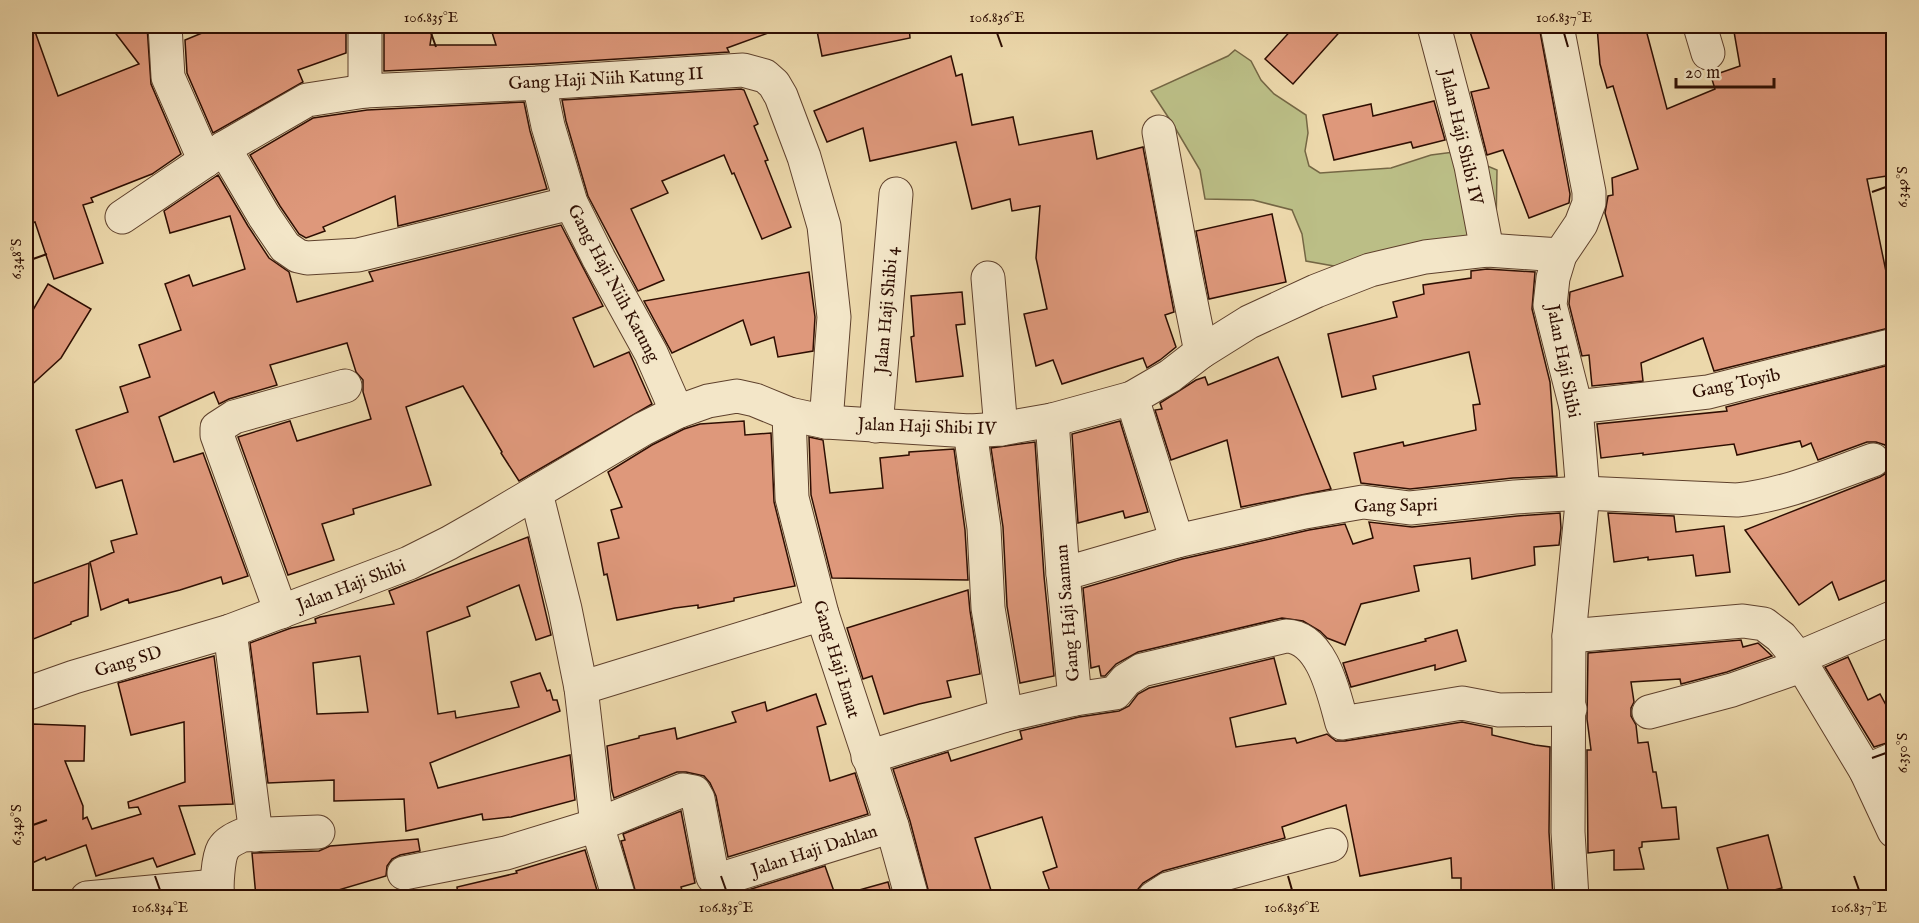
<svg xmlns="http://www.w3.org/2000/svg" width="1919" height="923" viewBox="0 0 1919 923" font-family="'IM FELL English',serif">
	<style>
		.grass { fill: #bbbe86; stroke: #746644; stroke-width: 1.5 }
		.building { fill: #de987b; stroke: #2e0e02; stroke-width: 1.5; fill-rule: evenodd }
		.lines { fill: none; stroke-linecap: round; stroke-linejoin: round }
		.street-casing { stroke: #5e402c; stroke-width: 35 }
		.street { stroke: #f3e6c8; stroke-width: 33 }
		.ticks { fill: none; stroke: #2e0e02; stroke-width: 2 }
		.labels { text-anchor: middle; stroke-width: 6; stroke-linejoin: round; paint-order: stroke }
		.street-label { font-size: 18px; fill: #2e0e02; stroke: #f3e6c8 }
		.neatline { fill: none; stroke: #2e0e02; stroke-width: 2 }
		.ticks-label { font-size: 15px; text-anchor: middle; fill: #2e0e02 }
	</style>
	<rect width="100%" height="100%" fill="#ecd8ab"/>
	<filter id="stains"><feTurbulence type="fractalNoise" baseFrequency=".00333" numOctaves="4"/><feColorMatrix values="0 0 0 0 .2 0 0 0 0 .09 0 0 0 0 .02 0 0 0 .5 -.17"/></filter>
	<radialGradient id="worn" r=".72"><stop offset=".6" stop-color="#630" stop-opacity="0"/><stop offset="1" stop-color="#630" stop-opacity=".3"/></radialGradient>
	<path class="grass" d="M1235,50L1251,61L1261,80L1274,94L1306,115L1308,133L1305,151L1309,166L1320,173L1391,168L1431,155L1454,152L1497,170L1496,228L1345,268L1306,261L1302,234L1292,210L1253,200L1205,199L1200,170L1174,126L1151,91L1228,56Z"/>
	<g class="building">
		<path d="M26,26H33L58,96L139,64L110,26H147L151,84L181,154L152,174L91,198L93,202L83,205L103,263L54,279L35,222L26,225Z"/>
		<path d="M219,26H346V53L298,70L303,82L213,133L187,73L185,40Z"/>
		<path d="M384,26H433L430,45H496L490,26H778L779,29L727,48L729,52L538,64L384,71Z"/>
		<path d="M816,26H909L910,38L822,56Z"/>
		<path d="M1295,26H1345L1293,84L1265,59Z"/>
		<path d="M1468,26H1539L1570,194L1569,203L1529,218L1503,150L1487,155L1471,92L1489,88Z"/>
		<path d="M1597,26H1645L1667,109L1715,89L1711,76L1740,66L1733,26H1893V175L1867,179L1890,291L1893,290V327L1714,371L1703,338L1641,363L1643,381L1592,386L1589,355L1582,356L1569,304L1570,292L1623,276L1605,213L1608,196L1613,195L1612,178L1638,169L1613,86L1607,88L1600,64Z"/>
		<path d="M951,56L956,76L962,74L972,125L1013,117L1019,145L1092,131L1097,159L1143,147L1174,312L1165,315L1176,347L1160,360L1147,368L1143,358L1062,384L1053,360L1036,366L1024,314L1047,309L1036,258L1040,206L1012,211L1010,199L972,209L956,142L870,161L863,128L827,142L814,111Z"/>
		<path d="M741,89L744,90L758,124L754,126L768,160L765,161L791,227L762,239L734,173L732,174L724,155L662,181L668,193L631,209L664,280L638,291L588,196L566,121L562,100Z"/>
		<path d="M1434,101L1445,140L1413,148L1411,142L1334,160L1323,115L1371,104L1373,116Z"/>
		<path d="M524,102L530,131L547,189L398,226L395,196L323,227L325,231L306,238L299,234L280,206L250,155L313,118L367,110Z"/>
		<path d="M218,175L248,226L269,258L289,272L297,302L373,281L369,272L561,225L603,306L573,318L594,367L629,352L652,404L519,481L501,453L502,452L463,386L406,407L431,485L353,509L354,514L322,524L334,560L288,575L238,437L290,421L297,441L371,419L363,392V380L356,372L347,343L270,365L277,385L229,399L219,404L214,392L159,417L174,462L203,453L248,576L223,584L221,577L180,590L129,603L128,599L101,610L90,562L114,552L111,541L137,534L122,480L96,488L76,430L128,412L120,387L150,377L139,345L181,330L165,284L189,275L193,286L245,269L230,216L170,233L164,211Z"/>
		<path d="M1272,214L1286,282L1209,299L1196,231Z"/>
		<path d="M1487,269L1535,272L1532,309L1550,382L1557,476L1513,478L1410,489L1361,483L1354,453L1403,442L1404,446L1476,430L1473,405L1480,404L1469,352L1373,376L1376,389L1342,397L1328,334L1397,317L1393,302L1424,294L1423,285L1471,278V271Z"/>
		<path d="M809,272L815,317L813,351L778,357L774,337L751,345L743,320L672,353L644,301Z"/>
		<path d="M48,284L91,309L61,358L26,390V322Z"/>
		<path d="M962,292L965,324L956,325L963,376L916,382L911,337L914,336L911,296Z"/>
		<path d="M1278,357L1331,489L1241,507L1227,440L1171,460L1155,410L1162,409L1160,403L1196,380L1205,377L1208,385Z"/>
		<path d="M1893,364V577L1839,600L1832,582L1799,605L1745,530L1880,477L1888,472L1891,463L1890,453L1885,445L1876,442H1867L1818,460L1811,443L1802,447L1800,441L1737,455L1734,444L1643,455V453L1601,458L1597,424L1727,411L1726,407Z"/>
		<path d="M744,421L745,435L771,433L774,502L795,586L734,598V601L698,608V605L675,608L617,620L607,574L604,575L598,543L619,538L611,510L622,507L608,472L652,445L684,429L700,424Z"/>
		<path d="M1120,421L1148,512L1125,518L1123,511L1078,523L1072,434Z"/>
		<path d="M809,437L823,440L830,493L883,488L880,458L909,455V452L954,449L965,530L968,580L832,578L811,495Z"/>
		<path d="M1035,442L1044,576L1054,676L1020,683L1007,606L1003,527L991,448Z"/>
		<path d="M1560,513L1561,528L1559,545L1534,547L1535,565L1472,579L1470,558L1414,566L1419,591L1361,604L1345,645L1327,638L1320,631L1303,621L1282,618L1138,652L1116,664L1105,676H1101L1099,666L1091,668L1083,588L1182,559L1309,530L1345,524L1353,544L1373,538L1369,522L1412,527L1517,516Z"/>
		<path d="M1608,513L1674,516L1676,532L1724,526L1730,572L1696,576L1693,555L1648,560V557L1614,562Z"/>
		<path d="M528,537L551,635L536,640L519,585L467,607L470,616L427,632L438,714L455,711L456,718L519,707L511,682L540,673L547,691L550,690L553,700H557L560,711L430,763L438,788L570,755L575,800L511,817L483,820L482,814L406,831L404,799L334,801V780L268,783L250,643L291,628L316,623L315,619L320,617L394,604L389,591ZM360,656L368,712L317,714L313,663Z"/>
		<path d="M89,563L88,616L71,622V624L26,642V586Z"/>
		<path d="M968,590L970,611L980,674L947,681L951,697L919,704L884,714L872,676L863,679L847,628Z"/>
		<path d="M1457,630L1466,661L1435,670V665L1351,687L1343,663L1426,641L1425,639Z"/>
		<path d="M1741,640L1743,647L1758,643L1772,656L1727,672L1681,684L1680,679L1631,682L1634,702L1631,708V716L1636,725L1638,743L1648,742L1653,772H1656L1662,808L1676,807L1679,839L1642,842V847L1639,848L1644,869L1614,870V850L1588,853L1587,750H1591L1587,719L1588,653Z"/>
		<path d="M214,656L233,804L179,806L195,854L157,867L153,858L96,876L86,845L46,860L45,857L30,864L33,724L85,726L84,761H65L83,806V819L87,817L92,829L141,814L138,807L129,808L128,802L185,782L184,722L131,735L118,683Z"/>
		<path d="M1848,657L1868,700L1880,694L1893,718V741L1874,747L1825,667Z"/>
		<path d="M1274,658L1286,704L1230,718L1236,747L1295,738L1297,743L1327,734L1336,741H1345L1462,722L1492,728V735L1535,745L1550,747L1549,832L1553,897H1461V878H1452L1451,858L1360,876L1346,805L1282,827L1285,838L1163,871L1143,883L1138,889L1136,897H1052L1043,872L1057,867L1042,817L975,838L993,897H930L910,821L893,769L948,752L951,761L1022,739L1020,731L1079,717L1119,711L1129,706L1138,694L1149,688Z"/>
		<path d="M816,694L826,724L817,727L830,781L855,773L868,814L728,857L716,796L710,783L704,776L686,772H677L614,798L612,791L607,746L639,738V736L675,728L677,739L736,722L732,712L765,702L767,711Z"/>
		<path d="M681,811L695,883L681,887L684,897H637L621,841L625,840L623,834Z"/>
		<path d="M1768,835L1782,888L1747,897H1730L1717,848Z"/>
		<path d="M418,839L420,851L400,855L392,859L387,866L386,876L335,891L336,897H256L252,853L319,851L330,846Z"/>
		<path d="M585,850L599,897H458L457,887L517,873L516,871Z"/>
		<path d="M825,866L836,897H748L745,891Z"/>
		<path d="M888,882L892,897H860L859,890Z"/>
	</g>
	<g class="lines">
		<defs>
			<g id="street">
				<path d="M165,26L168,77L205,161"/>
				<path d="M1434,26L1471,166L1487,250"/>
				<path d="M1557,26L1589,192V203L1581,224L1560,255L1553,278L1550,305L1576,407L1583,493L1569,636L1568,832L1572,898"/>
				<path d="M1700,26L1708,53"/>
				<path d="M539,83L548,126L571,203L599,259L651,353L677,412"/>
				<path d="M365,91V26"/>
				<path d="M1159,132L1184,268L1201,352"/>
				<path d="M224,148L264,216L285,247L298,256L307,258L358,255L571,203"/>
				<path d="M122,217L224,148L307,100L365,91L539,83L743,70L765,76L774,84L781,96L804,157L824,226L834,317L826,422"/>
				<path d="M988,278L1001,429"/>
				<path d="M1132,398L1177,541"/>
				<path d="M1576,407L1708,392L1894,345"/>
				<path d="M789,414L792,498L822,614L892,826L912,898"/>
				<path d="M1052,420L1063,574L1075,699"/>
				<path d="M876,426L896,194"/>
				<path d="M970,431L984,528L988,608L1006,715"/>
				<path d="M536,493L565,609L581,688L597,825L619,898"/>
				<path d="M1063,574L1177,541L1305,512L1363,502L1410,508L1515,497L1583,493L1737,500C1785,495 1828,476 1873,460"/>
				<path d="M281,612L217,435V428L234,417L345,386"/>
				<path d="M1894,617L1798,658L1866,771L1894,831"/>
				<path d="M230,631L256,835"/>
				<path d="M1569,636L1743,621L1764,624L1781,637L1798,658"/>
				<path d="M581,688L822,614"/>
				<path d="M26,694L74,677L230,631L409,563L449,543L486,522L643,429L677,412L708,401L737,396L755,400L789,414L826,422L970,431L1001,429L1052,420L1132,398L1170,376L1201,352L1249,322L1316,291L1370,270L1425,257L1487,250L1560,255"/>
				<path d="M1649,712L1732,690L1801,666"/>
				<path d="M868,757L1006,715L1075,699L1115,693L1126,680L1142,670L1286,636C1323,637 1334,695 1342,723L1462,703L1499,710L1570,709"/>
				<path d="M1866,771L1894,759"/>
				<path d="M404,873L506,853L597,825L683,790L694,792L698,799L712,874L713,877L718,880L892,826"/>
				<path d="M87,898L216,886"/>
				<path d="M218,898C216,887 218,858 223,849C227,842 236,838 243,835L318,832"/>
				<path d="M1154,898L1168,889L1331,845"/>
			</g>
		</defs>
		<use href="#street" class="street-casing"/>
		<use href="#street" class="street"/>
	</g>
	<path class="ticks" d="M431,33L436,47M997,33L1002,47M1564,33L1568,47M1872,192L1886,187M33,259L47,254M1872,758L1886,753M33,825L47,820M155,876L160,890M721,876L726,890M1288,876L1292,890M1854,876L1859,890"/>
	<g class="labels">
		<g class="street-label">
			<text transform="translate(606 78) rotate(-3)" y="6">Gang Haji Niih Katung II</text>
			<text transform="translate(1462 137) rotate(77)" y="6">Jalan Haji Shibi IV</text>
			<text transform="translate(614 283) rotate(62)" y="6">Gang Haji Niih Katung</text>
			<text transform="translate(886 310) rotate(-85)" y="6">Jalan Haji Shibi 4</text>
			<text transform="translate(1564 361) rotate(79)" y="6">Jalan Haji Shibi</text>
			<text transform="translate(1736 383) rotate(-12)" y="6">Gang Toyib</text>
			<text transform="translate(927 426) rotate(2)" y="6">Jalan Haji Shibi IV</text>
			<text transform="translate(1396 505) rotate(-1)" y="6">Gang Sapri</text>
			<text transform="translate(351 585) rotate(-21)" y="6">Jalan Haji Shibi</text>
			<text transform="translate(1067 613) rotate(-95)" y="6">Gang Haji Saaman</text>
			<text transform="translate(837 659) rotate(73)" y="6">Gang Haji Emat</text>
			<text transform="translate(128 661) rotate(-17)" y="6">Gang SD</text>
			<text transform="translate(814 850) rotate(-18)" y="6">Jalan Haji Dahlan</text>
		</g>
	</g>
	<rect width="1919" height="923" fill="none" stroke="#ecd8ab" stroke-width="66"/>
	<path d="M1676 78v9h98v-9" fill="none" stroke="#2e0e02" stroke-width="3"/>
	<text x="1685" y="78" font-size="18" fill="#2e0e02" stroke="#f3e6c8" stroke-width="4.5" paint-order="stroke">20 m</text>
	<rect x="33" y="33" width="1853" height="857" class="neatline"/>
	<g class="ticks-label">
		<text x="431" y="22">106.835°E</text>
		<text x="997" y="22">106.836°E</text>
		<text x="1564" y="22">106.837°E</text>
		<text transform="translate(1902 187) rotate(-90)" y="5">6.349°S</text>
		<text transform="translate(16 259) rotate(-90)" y="5">6.348°S</text>
		<text transform="translate(1902 753) rotate(-90)" y="5">6.350°S</text>
		<text transform="translate(16 825) rotate(-90)" y="5">6.349°S</text>
		<text x="160" y="912">106.834°E</text>
		<text x="726" y="912">106.835°E</text>
		<text x="1292" y="912">106.836°E</text>
		<text x="1859" y="912">106.837°E</text>
	</g>
	<rect width="100%" height="100%" filter="url(#stains)"/>
	<rect width="100%" height="100%" fill="url(#worn)"/>
</svg>
